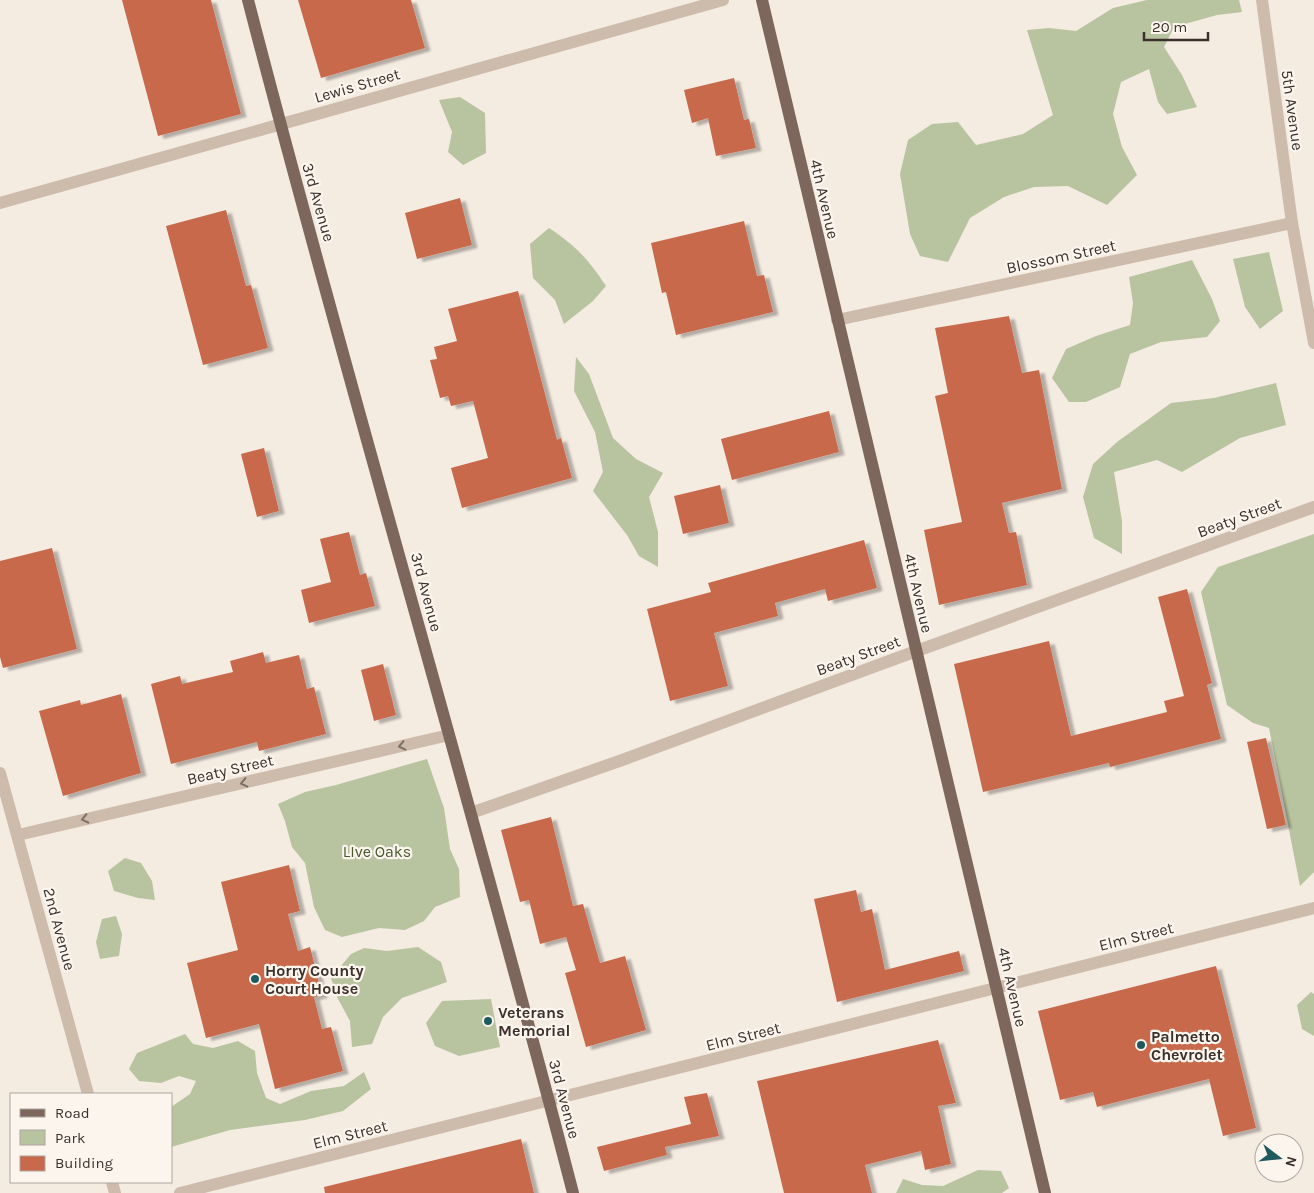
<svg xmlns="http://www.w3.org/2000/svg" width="1314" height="1193" viewBox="0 0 1314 1193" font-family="Karla,sans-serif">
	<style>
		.green { fill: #b8c4a0 }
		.building { fill: #c8694b; filter: url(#shadow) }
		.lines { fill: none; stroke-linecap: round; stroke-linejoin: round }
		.minor { stroke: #cdbbac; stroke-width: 12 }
		.major { stroke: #7d675c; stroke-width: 12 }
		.oneway { stroke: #7d6f65 }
		.poi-dot { fill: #1f5a5e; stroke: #fbf5ee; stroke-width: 2 }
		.labels { text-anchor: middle; stroke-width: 4.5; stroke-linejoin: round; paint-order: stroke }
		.street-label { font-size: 16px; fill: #3b302b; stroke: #fbf5ee }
		.park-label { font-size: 16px; fill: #4a5a2e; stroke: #fbf5ee }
		.poi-label { font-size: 16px; font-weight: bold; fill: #3b302b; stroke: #fbf5ee; text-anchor: start }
	</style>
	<defs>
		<filter id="shadow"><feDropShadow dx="5.5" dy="3" stdDeviation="1" flood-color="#0004"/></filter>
	</defs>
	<rect width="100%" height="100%" fill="#f4ebe1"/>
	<g class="green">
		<path d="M1147,0H1239L1242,12L1217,15L1174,27L1164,47L1182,75L1197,107L1167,114L1158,102L1149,69L1121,82L1113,114L1122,147L1137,175L1107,205L1068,186L1034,187L1004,197L970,218L948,262L920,256L910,234L900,174L908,140L932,124L958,122L976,145L1023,134L1053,115L1027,30L1049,28L1076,31L1113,8Z"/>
		<path d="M460,97L485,113L486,153L463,165L448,152L452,132L439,100Z"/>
		<path d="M549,228C576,246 588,259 606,286L593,301L564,324L555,300L533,278L530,244Z"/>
		<path d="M1269,252L1283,311L1260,329L1245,307L1233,259Z"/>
		<path d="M1192,260L1212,299L1220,321L1207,337L1161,342L1130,354L1120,387L1086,402H1069L1052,378L1066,349L1096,336L1130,325L1133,303L1129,277Z"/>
		<path d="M576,357L589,374L613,438L636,459L663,473L649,497L658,532V567L639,556L627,535L593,491L603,472L595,432L574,391Z"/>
		<path d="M1276,383L1286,425L1240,438L1182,472L1157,460L1114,472L1122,521V554L1094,538L1083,497L1093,464L1117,442L1171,403L1214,398Z"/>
		<path d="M1314,534V872L1300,886L1269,728L1253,723L1227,705L1201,592L1218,567Z"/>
		<path d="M427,759L444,808L450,849L459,869L460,897L435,907L424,921L405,930L379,928L342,937L325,930L314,907L305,863L292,847L285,821L278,804L305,792L336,785Z"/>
		<path d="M125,858L141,863L152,881L155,900L138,898L114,891L108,871Z"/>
		<path d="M116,916L122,934L119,956L100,959L96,942L102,919Z"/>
		<path d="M418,947L441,962L447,982L402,998L383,1017L372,1044L352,1047L350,1021L337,997L331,978L351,954L364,948L387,951Z"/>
		<path d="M1311,992L1314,994V1036L1302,1029L1297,1005Z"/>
		<path d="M491,999L500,1047L459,1056L435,1046L426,1023L442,1001Z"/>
		<path d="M185,1034L193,1044L213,1048L238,1041L255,1051L257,1073L266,1098L280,1104L311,1091L344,1086L364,1072L371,1089L343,1111L305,1120L230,1130L171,1147V1107L190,1094L196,1081L179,1076L161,1083L139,1081L129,1069L137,1053Z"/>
		<path d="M978,1170L1001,1171L1009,1188L1002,1193H896L903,1179L922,1185L943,1186Z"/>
	</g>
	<g class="building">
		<path d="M122,0H211L241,114L158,136Z"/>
		<path d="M298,0H411L425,48L321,78Z"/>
		<path d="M734,78L744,120L749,119L756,148L716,156L708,118L692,123L684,90Z"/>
		<path d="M460,198L472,245L417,259L405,213Z"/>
		<path d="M226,210L246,286L251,285L268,348L203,365L166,226Z"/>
		<path d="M744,221L757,276L764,275L773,312L676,335L666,292L662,293L651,243Z"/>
		<path d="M518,291L557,440L561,438L572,478L462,508L451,468L488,458L473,401L451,406L448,396L440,398L430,360L437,359L434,347L457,341L448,309Z"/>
		<path d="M1009,316L1022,373L1039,370L1062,489L1002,503L1009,533L1016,532L1027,585L939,605L924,530L962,522L935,396L948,393L935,328Z"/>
		<path d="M829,411L839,452L732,480L721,439Z"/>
		<path d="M264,448L279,511L257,517L241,454Z"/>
		<path d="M720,485L729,523L683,534L674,496Z"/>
		<path d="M349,532L360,575L366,573L375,606L309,623L301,590L331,582L320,539Z"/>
		<path d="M864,540L877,588L828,601L825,589L775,603L778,616L714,633L728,686L670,701L647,609L711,592L708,583Z"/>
		<path d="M52,548L77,649L3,668L0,657V561Z"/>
		<path d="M1187,589L1212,683L1207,685L1221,739L1110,767L1109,763L983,792L954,664L1049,641L1071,736L1167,712L1164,701L1184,696L1158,597Z"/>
		<path d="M263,652L266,663L299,655L307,689L314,687L326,734L259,751L257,742L171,764L151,684L180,676L182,684L233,672L230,661Z"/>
		<path d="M383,664L396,715L374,721L361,670Z"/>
		<path d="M121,694L141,773L63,796L39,711L80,700L81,705Z"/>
		<path d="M1266,738L1286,825L1267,829L1247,742Z"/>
		<path d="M551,817L573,906L583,904L600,963L625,956L646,1030L586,1047L565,973L576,970L566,937L540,944L529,900L520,902L501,830Z"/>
		<path d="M289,865L300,911L288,914L298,951L310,947L322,995L314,997L322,1029L331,1027L343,1071L275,1089L259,1024L206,1038L187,963L238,950L221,882Z"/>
		<path d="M856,890L861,912L872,909L885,970L959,951L964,971L837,1002L814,899Z"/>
		<path d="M1216,966L1256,1128L1223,1136L1209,1079L1097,1107L1093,1092L1060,1100L1038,1011Z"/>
		<path d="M938,1040L956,1103L938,1106L951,1164L925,1170L921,1151L865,1165L872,1193H784L757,1081Z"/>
		<path d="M707,1093L719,1136L665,1147L667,1155L604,1171L597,1147L691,1124L684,1097Z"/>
		<path d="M521,1139L534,1193H325L324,1187Z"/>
	</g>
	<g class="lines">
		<g class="minor">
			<path d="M1262,0L1292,223L1314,343"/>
			<path d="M0,203L723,0"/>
			<path d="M837,320L1292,223"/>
			<path d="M0,773L88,1094"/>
			<path d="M471,813L625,759L900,657L1314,507"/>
			<path d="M18,835L449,735"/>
			<path d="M112,1182L115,1193"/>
			<path d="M180,1193L1314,908"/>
		</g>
		<g class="major">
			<path d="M248,0C351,399 470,794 573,1193"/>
			<path d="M762,0L1045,1193"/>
		</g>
	</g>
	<defs><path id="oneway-chevron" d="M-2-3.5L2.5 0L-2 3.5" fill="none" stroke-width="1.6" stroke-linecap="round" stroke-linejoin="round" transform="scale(1.25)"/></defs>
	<g class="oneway">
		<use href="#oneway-chevron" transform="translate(402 746) rotate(167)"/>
		<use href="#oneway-chevron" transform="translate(244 783) rotate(167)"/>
		<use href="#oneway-chevron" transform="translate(85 819) rotate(167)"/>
	</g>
	<g class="poi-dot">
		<circle cx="255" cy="979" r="5"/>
		<circle cx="488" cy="1021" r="5"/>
		<circle cx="1141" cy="1045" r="5"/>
	</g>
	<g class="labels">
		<g class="street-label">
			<text transform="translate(357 85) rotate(-16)" y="6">Lewis Street</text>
			<text transform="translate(1293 110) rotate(82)" y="6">5th Avenue</text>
			<text transform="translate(825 199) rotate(77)" y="6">4th Avenue</text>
			<text transform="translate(319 202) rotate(74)" y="6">3rd Avenue</text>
			<text transform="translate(1061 256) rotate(-12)" y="6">Blossom Street</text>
			<text transform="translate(1239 517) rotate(-20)" y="6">Beaty Street</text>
			<text transform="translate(427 592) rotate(75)" y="6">3rd Avenue</text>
			<text transform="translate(919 593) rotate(77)" y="6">4th Avenue</text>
			<text transform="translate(858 655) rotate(-20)" y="6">Beaty Street</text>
			<text transform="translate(230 769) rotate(-13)" y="6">Beaty Street</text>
			<text transform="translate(60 929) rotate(75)" y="6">2nd Avenue</text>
			<text transform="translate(1136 936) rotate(-14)" y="6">Elm Street</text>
			<text transform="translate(1013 987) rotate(77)" y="6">4th Avenue</text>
			<text transform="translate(743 1036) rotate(-14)" y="6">Elm Street</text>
			<text transform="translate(565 1099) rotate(75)" y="6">3rd Avenue</text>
			<text transform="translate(350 1134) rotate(-14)" y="6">Elm Street</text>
		</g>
		<g class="park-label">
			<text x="377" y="857">LIve Oaks</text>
		</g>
		<g class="poi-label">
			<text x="265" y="976">Horry County<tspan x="265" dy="18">Court House</tspan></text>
			<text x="498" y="1018">Veterans<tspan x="498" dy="18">Memorial</tspan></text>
			<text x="1151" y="1042">Palmetto<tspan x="1151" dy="18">Chevrolet</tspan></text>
		</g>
	</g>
	<rect x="10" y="1093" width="162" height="90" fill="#fbf5ee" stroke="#aea6a0"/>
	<rect x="20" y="1109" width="25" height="8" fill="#7d675c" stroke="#aea6a0"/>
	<text x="55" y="1118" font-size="15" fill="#3b302b">Road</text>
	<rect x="20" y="1130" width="25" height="15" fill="#b8c4a0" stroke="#aea6a0"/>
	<text x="55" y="1143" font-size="15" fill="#3b302b">Park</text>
	<rect x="20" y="1156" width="25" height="15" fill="#c8694b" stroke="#aea6a0"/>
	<text x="55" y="1168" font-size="15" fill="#3b302b">Building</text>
	<g transform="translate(1279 1158) rotate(106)"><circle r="24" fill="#fbf5ee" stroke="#aea6a0"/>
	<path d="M0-4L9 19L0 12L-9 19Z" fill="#1f5a5e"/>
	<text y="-8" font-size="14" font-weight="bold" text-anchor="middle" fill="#3b302b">N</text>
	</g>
	<path d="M1144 32v8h64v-8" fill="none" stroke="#3b302b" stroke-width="2.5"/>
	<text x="1152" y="32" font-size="15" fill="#3b302b" stroke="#fbf5ee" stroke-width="4" paint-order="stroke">20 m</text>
</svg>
